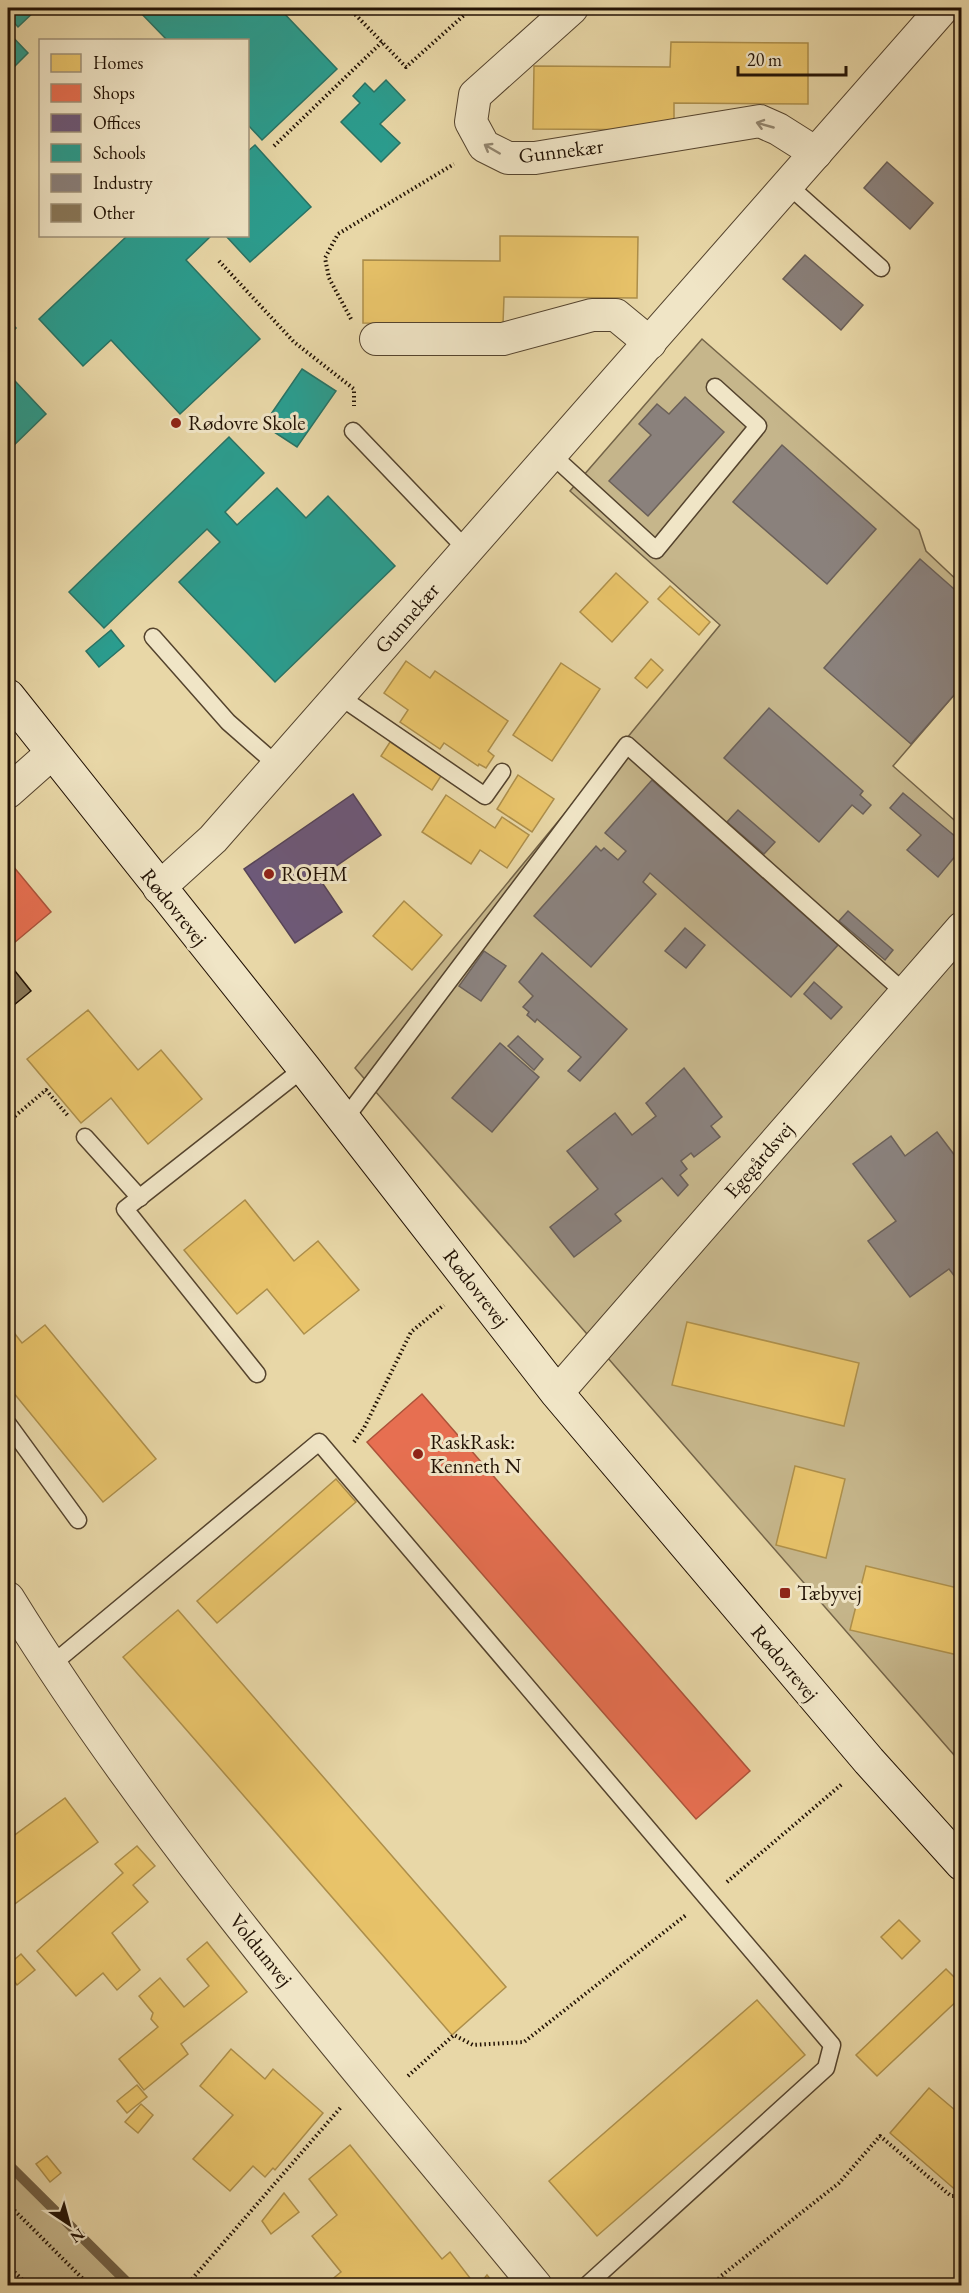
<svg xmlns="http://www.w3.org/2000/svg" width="969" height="2293" viewBox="0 0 969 2293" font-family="'EB Garamond',serif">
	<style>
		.green { fill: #c6b68b; stroke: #746448; stroke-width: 1.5 }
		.homes { fill: #e9c46a; stroke: #ad8f4b; stroke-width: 1.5 }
		.shops { fill: #e76f51; stroke: #ac533a; stroke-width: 1.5 }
		.offices { fill: #6d597a; stroke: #564457; stroke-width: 1.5 }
		.schools { fill: #2a9d8f; stroke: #287365; stroke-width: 1.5 }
		.industry { fill: #8a817c; stroke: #6b6058; stroke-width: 1.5 }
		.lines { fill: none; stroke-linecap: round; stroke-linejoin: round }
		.stream { stroke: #716045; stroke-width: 10 }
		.building { fill: #897859; stroke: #221204; stroke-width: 1.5 }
		.lane-casing { stroke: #54432d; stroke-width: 19 }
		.street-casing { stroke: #54432d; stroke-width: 34 }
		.secondary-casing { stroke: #221204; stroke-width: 35 }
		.path { stroke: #221204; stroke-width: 4; stroke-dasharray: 1.5 3; stroke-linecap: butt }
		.lane { stroke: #f0e5c6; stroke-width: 16 }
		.street { stroke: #f0e5c6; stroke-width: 32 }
		.secondary { stroke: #f0e5c6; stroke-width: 33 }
		.oneway { stroke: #93866f }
		.poi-dot { fill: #8f2418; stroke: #f0e5c6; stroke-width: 2 }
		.labels { text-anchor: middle; stroke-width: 6; stroke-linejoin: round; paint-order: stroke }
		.street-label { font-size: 21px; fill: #221204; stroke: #f0e5c6 }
		.poi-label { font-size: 21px; fill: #221204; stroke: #f0e5c6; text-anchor: start }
	</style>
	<rect width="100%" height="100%" fill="#e8d7a7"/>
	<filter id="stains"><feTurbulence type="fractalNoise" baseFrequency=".00333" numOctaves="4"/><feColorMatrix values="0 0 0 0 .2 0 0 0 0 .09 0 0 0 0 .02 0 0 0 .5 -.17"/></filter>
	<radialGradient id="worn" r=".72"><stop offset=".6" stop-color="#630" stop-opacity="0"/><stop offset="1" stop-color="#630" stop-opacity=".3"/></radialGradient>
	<g class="green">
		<path d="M702,339L919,530L926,551L961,584V687L893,766L961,826V1763L355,1068L720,625L570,491Z"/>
		<path d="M8,2164L124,2285H8Z"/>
	</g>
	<g class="homes">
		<path d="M671,42L808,43V104L674,103V130L533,129L534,66L670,67Z"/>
		<path d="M500,236L638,237L637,298L504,297L503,324L363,323V260L500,261Z"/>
		<path d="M616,573L648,602L612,642L580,612Z"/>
		<path d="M670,586L710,622L699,635L658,599Z"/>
		<path d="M651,659L663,670L647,688L635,678Z"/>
		<path d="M406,661L430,678L435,671L508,721L488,751L494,756L486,768L479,764L478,766L444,743L440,749L400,722L408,710L384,693Z"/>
		<path d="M561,663L600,689L552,761L513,735Z"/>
		<path d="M390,742L441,776L432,790L381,756Z"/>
		<path d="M518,775L554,799L532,832L497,809Z"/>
		<path d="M446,795L495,828L502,817L529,835L507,868L480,850L471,864L422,832Z"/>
		<path d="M404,901L442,935L412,970L373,936Z"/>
		<path d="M88,1010L138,1070L161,1050L202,1099L148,1144L111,1098L81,1123L27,1059Z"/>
		<path d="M245,1200L294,1261L318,1241L359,1290L304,1334L267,1289L237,1314L184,1250Z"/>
		<path d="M687,1322L859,1363L844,1426L672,1385Z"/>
		<path d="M8,1325L22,1343L45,1325L156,1459L103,1502L8,1386Z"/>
		<path d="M795,1466L845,1479L826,1558L776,1545Z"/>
		<path d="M336,1479L356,1502L217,1623L197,1601Z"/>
		<path d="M866,1566L962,1589V1656L850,1630Z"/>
		<path d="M178,1610L506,1987L452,2035L123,1657Z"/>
		<path d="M65,1798L98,1842L8,1909V1840Z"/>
		<path d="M137,1846L155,1866L133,1885L148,1902L112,1933L140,1970L117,1990L103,1973L76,1996L37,1951L123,1873L115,1864Z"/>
		<path d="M899,1920L920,1941L902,1959L881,1937Z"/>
		<path d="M207,1942L247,1992L181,2044L188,2054L144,2090L119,2059L158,2027L151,2019L153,2013L139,1996L160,1978L184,2007L209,1986L187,1959Z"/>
		<path d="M21,1954L35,1970L17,1985L8,1973V1965Z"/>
		<path d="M946,1969L962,1985V1996L877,2076L856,2055Z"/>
		<path d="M757,2000L805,2055L597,2236L549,2181Z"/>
		<path d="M231,2049L265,2079L273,2069L323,2113L275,2170L273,2168L265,2177L253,2166L230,2191L193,2159L233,2115L200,2086Z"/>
		<path d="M137,2085L147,2097L127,2113L117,2101Z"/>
		<path d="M929,2088L962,2116V2189L959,2193L890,2133Z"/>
		<path d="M141,2104L153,2115L138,2133L125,2122Z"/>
		<path d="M350,2145L442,2259L450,2252L470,2278L460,2286H324L341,2272L312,2236L337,2215L309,2179Z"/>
		<path d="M47,2156L61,2173L50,2182L36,2164Z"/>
		<path d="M284,2193L299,2212L271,2234L262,2221Z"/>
		<path d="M487,2275L496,2286H478Z"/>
		<path d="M725,2277L735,2286H717Z"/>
	</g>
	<g class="shops">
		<path d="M8,864L11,868L13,866L51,912L8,948Z"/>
		<path d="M422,1394L750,1771L696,1819L367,1442Z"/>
	</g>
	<path class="offices" d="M353,794L381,835L319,878L342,912L295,943L244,869Z"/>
	<g class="schools">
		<path d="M8,8H38L18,27L8,16Z"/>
		<path d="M136,8H279L337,69L262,140L248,125V40H167Z"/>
		<path d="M8,32L28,53L8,73Z"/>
		<path d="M386,80L405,100L380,124L400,143L381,162L341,122L360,103L353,96L365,83L374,92Z"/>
		<path d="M255,145L311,207L250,262L226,236H248V151Z"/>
		<path d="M127,236H211L186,260L260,339L180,414L111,340L83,366L39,319Z"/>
		<path d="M8,320L16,328L8,336Z"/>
		<path d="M302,369L336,391L297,447L271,430L269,417Z"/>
		<path d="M15,381L46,414L10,449L8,388Z"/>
		<path d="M229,437L264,473L225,512L237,525L277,488L306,518L328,496L395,566L275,682L179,582L220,542L207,529L104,628L69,592Z"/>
		<path d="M111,630L124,646L99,667L86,651Z"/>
	</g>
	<g class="industry">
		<path d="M887,162L933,203L910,229L864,188Z"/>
		<path d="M805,255L863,305L841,330L783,279Z"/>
		<path d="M685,397L724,432L648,516L609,481L651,435L639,424L657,404L669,414Z"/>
		<path d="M782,445L876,529L827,584L733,502Z"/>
		<path d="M920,559L962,596V686L911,744L824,668Z"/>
		<path d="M769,708L863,791L860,795L871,805L863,814L852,805L819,842L724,758Z"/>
		<path d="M652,780L838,945L791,997L650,873L643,882L656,894L591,967L534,916L596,846L601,851L604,848L618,860L626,851L605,833Z"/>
		<path d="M903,793L962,842V848L938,877L907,850L921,835L890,808Z"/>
		<path d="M738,810L775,842L764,854L727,822Z"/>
		<path d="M848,911L893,950L885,960L839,921Z"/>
		<path d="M685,928L705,945L686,968L665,951Z"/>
		<path d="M484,951L506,966L481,1001L459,986Z"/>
		<path d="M542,953L627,1029L580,1081L568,1071L581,1057L537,1019L535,1022L527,1015L529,1012L523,1007L533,996L519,982Z"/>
		<path d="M814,982L842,1007L831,1019L804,994Z"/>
		<path d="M518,1036L543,1059L534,1070L508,1046Z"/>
		<path d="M500,1043L539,1077L492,1132L452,1098Z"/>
		<path d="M684,1068L722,1117L711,1126L720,1137L694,1157L691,1153L681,1161L687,1169L680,1175L688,1185L678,1196L662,1178L615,1214L621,1221L574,1257L550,1227L598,1189L567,1151L615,1113L632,1135L656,1116L646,1103Z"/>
		<path d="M937,1132L962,1165V1286L949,1269L910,1297L868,1241L896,1221L853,1164L891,1136L905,1156Z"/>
	</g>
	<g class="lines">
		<path class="stream" d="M8,2164L131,2286"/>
	</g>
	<path class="building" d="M15,971L31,991L8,1010V977Z"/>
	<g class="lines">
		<defs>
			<g id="lane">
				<path d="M788,185L881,268"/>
				<path d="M353,431L467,550"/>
				<path d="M552,455L656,550L758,426L715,387"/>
				<path d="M153,637L228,722L277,765"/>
				<path d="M339,696L485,796L502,772"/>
				<path d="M344,1120L627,745L904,992"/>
				<path d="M85,1137L140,1198"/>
				<path d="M257,1374L125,1209L304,1068"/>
				<path d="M8,1424L78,1520"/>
				<path d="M50,1666L319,1442L832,2045L826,2068L586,2286"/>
			</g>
			<g id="street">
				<path d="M572,8L475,95L471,122L484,146L508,158H535L760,121L778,129L816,153"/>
				<path d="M376,339H503L592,315H616L650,343"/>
				<path d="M8,792L52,753"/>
				<path d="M159,888L213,839L943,8"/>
				<path d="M557,1393L962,928"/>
				<path d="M8,1598C160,1844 353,2063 536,2286"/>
			</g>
			<path id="secondary" d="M8,696L304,1068L557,1393L869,1761L962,1864"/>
		</defs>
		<use href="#lane" class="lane-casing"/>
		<use href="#street" class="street-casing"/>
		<use href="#secondary" class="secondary-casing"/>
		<g class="path">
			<path d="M349,8L406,67L472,8"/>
			<path d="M274,146L382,42"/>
			<path d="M219,261L294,342L354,389V406"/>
			<path d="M351,319L329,278L325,258L338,234L454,164"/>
			<path d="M8,1122L46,1090L69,1117"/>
			<path d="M354,1442L364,1428L411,1332L444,1305"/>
			<path d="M727,1882L842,1784"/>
			<path d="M408,2076L454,2035L473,2045L524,2042L686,1915"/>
			<path d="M8,2204L90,2286"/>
			<path d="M8,2266L29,2286"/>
			<path d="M186,2286L342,2106"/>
			<path d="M713,2286L721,2276L839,2183L880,2136L951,2196H962"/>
		</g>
		<use href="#lane" class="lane"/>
		<use href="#street" class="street"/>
		<use href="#secondary" class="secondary"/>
	</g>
	<defs><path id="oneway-shaft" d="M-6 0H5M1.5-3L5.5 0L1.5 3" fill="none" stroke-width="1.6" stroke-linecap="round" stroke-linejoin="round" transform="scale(1.5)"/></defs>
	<g class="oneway">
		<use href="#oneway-shaft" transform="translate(765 125) rotate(-164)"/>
		<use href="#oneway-shaft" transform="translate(492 149) rotate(-150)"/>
	</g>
	<g class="poi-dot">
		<circle cx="176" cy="423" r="6"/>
		<circle cx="269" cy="874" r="6"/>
		<circle cx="418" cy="1454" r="6"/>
		<rect x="779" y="1587" width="12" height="12" rx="3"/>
	</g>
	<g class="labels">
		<g class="street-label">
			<text transform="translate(561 151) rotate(-7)" y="7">Gunnekær</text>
			<text transform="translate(407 618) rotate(-49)" y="7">Gunnekær</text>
			<text transform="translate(174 907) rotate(51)" y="7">Rødovrevej</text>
			<text transform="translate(759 1160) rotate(-49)" y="7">Egegårdsvej</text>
			<text transform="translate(476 1288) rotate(52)" y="7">Rødovrevej</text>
			<text transform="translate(785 1663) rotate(50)" y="7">Rødovrevej</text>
			<text transform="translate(261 1950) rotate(51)" y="7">Voldumvej</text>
		</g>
		<g class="poi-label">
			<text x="188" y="430">Rødovre Skole</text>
			<text x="281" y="881">ROHM</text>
			<text x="430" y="1449">RaskRask:<tspan x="430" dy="24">Kenneth N</tspan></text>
			<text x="797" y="1600">Tæbyvej</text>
		</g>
	</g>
	<rect width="969" height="2293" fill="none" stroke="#e8d7a7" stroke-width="30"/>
	<rect x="9" y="9" width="951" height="2275" fill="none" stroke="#221204" stroke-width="3"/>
	<rect x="15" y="15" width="939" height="2263" fill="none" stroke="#221204" stroke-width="1.5"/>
	<rect x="39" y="39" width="210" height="198" fill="#f0e5c6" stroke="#9e9178" stroke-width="1.5"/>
	<rect x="51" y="54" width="30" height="18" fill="#e9c46a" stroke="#9e9178" stroke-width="1.5"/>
	<text x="93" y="69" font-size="18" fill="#221204">Homes</text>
	<rect x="51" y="84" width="30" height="18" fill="#e76f51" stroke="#9e9178" stroke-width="1.5"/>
	<text x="93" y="99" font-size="18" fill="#221204">Shops</text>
	<rect x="51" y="114" width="30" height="18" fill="#6d597a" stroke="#9e9178" stroke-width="1.5"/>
	<text x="93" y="129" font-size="18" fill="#221204">Offices</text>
	<rect x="51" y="144" width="30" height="18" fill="#2a9d8f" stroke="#9e9178" stroke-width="1.5"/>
	<text x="93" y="159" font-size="18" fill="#221204">Schools</text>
	<rect x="51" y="174" width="30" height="18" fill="#8a817c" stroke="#9e9178" stroke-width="1.5"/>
	<text x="93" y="189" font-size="18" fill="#221204">Industry</text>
	<rect x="51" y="204" width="30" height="18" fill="#897859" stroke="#9e9178" stroke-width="1.5"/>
	<text x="93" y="219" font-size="18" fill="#221204">Other</text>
	<g transform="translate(69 2224) rotate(144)" stroke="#f0e5c6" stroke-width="4.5" paint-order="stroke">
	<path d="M0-4.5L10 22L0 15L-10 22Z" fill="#221204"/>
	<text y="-9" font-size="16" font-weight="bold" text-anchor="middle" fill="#221204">N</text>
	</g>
	<path d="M738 66v9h108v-9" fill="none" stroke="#221204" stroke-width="3"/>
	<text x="747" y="66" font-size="18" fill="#221204" stroke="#f0e5c6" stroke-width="4.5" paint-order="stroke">20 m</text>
	<rect width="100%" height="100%" filter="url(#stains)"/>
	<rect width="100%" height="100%" fill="url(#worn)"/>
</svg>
